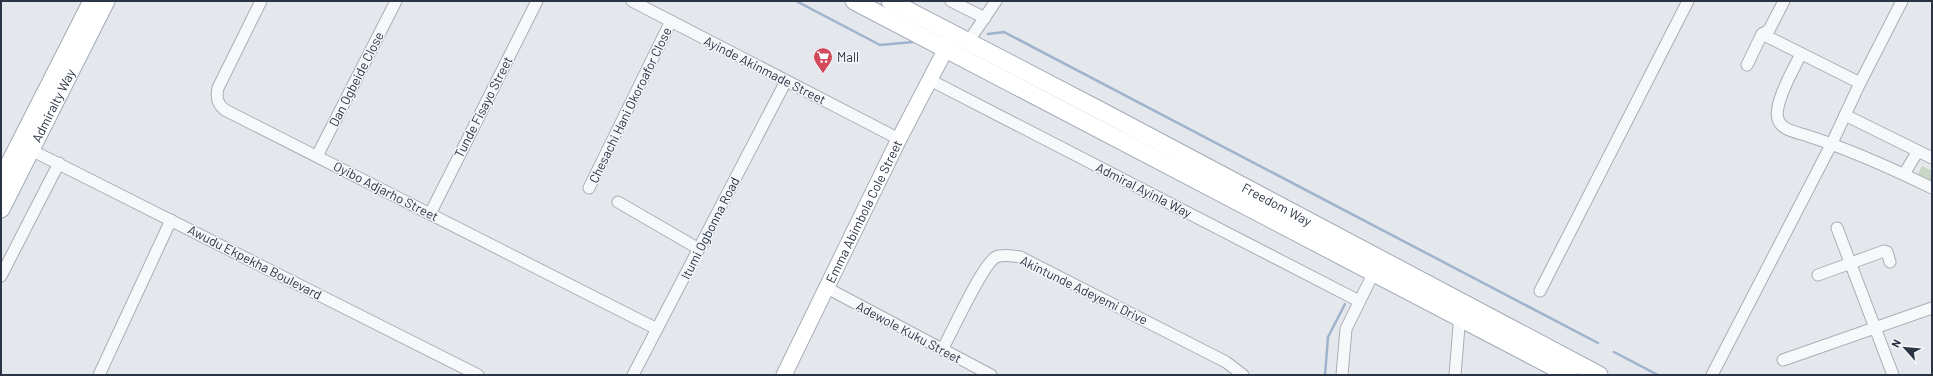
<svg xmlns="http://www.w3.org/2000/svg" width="1933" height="376" viewBox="0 0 1933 376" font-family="Barlow,sans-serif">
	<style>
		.green { fill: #c9d6c5 }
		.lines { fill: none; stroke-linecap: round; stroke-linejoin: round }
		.stream { stroke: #9fb4cc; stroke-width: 2.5 }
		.street-casing { stroke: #a9aeb7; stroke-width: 13 }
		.secondary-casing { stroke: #a9aeb7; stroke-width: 17 }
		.primary-casing { stroke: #a3abb8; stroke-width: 19 }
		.street { stroke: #f7f8fa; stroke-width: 11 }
		.secondary { stroke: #fff; stroke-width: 15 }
		.primary { stroke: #fff; stroke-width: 17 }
		.labels { text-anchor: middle; stroke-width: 3; stroke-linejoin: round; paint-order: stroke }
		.poi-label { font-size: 13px; fill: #2b3445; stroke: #f4f6f9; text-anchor: start }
		.street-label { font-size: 13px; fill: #2b3445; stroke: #f4f6f9 }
	</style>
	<rect width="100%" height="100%" fill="#e4e7ec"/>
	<path class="green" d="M1922,166L1932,171V189L1915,180Z"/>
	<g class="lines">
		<g class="stream">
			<path d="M796,1L880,45L913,42"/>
			<path d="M988,34L1004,32L1598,343"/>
			<path d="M1614,352L1658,375"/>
			<path d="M1325,375L1328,337L1345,304"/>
		</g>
		<defs>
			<g id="street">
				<path d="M261,1L218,88C216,97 217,104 225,110L657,329"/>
				<path d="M632,1L899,139"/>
				<path d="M951,1L985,18"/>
				<path d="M1762,34L1860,83"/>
				<path d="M968,42L996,1"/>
				<path d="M1801,54C1794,68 1773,104 1778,119C1781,130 1796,132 1805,135C1849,149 1891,168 1932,188"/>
				<path d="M1747,65L1762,34L1769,30L1784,1"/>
				<path d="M930,80L1359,301"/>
				<path d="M1845,115L1932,158"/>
				<path d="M31,150L478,375"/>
				<path d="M317,156L396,1"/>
				<path d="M1904,174L1918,151"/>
				<path d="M589,188L671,21"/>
				<path d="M618,202L699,249"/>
				<path d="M430,214L537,1"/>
				<path d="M1837,228L1893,375"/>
				<path d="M1818,275L1884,251L1887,252L1890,262"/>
				<path d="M1,276L59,163"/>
				<path d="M827,288L991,375"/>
				<path d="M1540,291L1688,1"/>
				<path d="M942,350C951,334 983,263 996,257C1003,254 1013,256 1020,257L1226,362L1243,375"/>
				<path d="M1783,360L1932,308"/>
				<path d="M99,375L171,220"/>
				<path d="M633,375L786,81"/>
				<path d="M1342,375L1346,329L1374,272"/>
				<path d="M1455,375L1460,314"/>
				<path d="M1712,375L1832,143L1860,83L1902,1"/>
			</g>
			<g id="secondary">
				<path id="s1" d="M784,375L899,139L951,39"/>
			</g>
			<g id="primary">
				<path d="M854,1L1569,375"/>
				<path id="s2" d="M890,1L1103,112L1599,375"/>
				<path d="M1,180L92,1"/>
				<path id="s3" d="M1,209L106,1"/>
			</g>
		</defs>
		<use href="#street" class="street-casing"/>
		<use href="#secondary" class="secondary-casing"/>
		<use href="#primary" class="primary-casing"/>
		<use href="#street" class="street"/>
		<use href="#secondary" class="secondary"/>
		<use href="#primary" class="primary"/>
	</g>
	<defs>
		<symbol id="supermarket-pin" viewBox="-11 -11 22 30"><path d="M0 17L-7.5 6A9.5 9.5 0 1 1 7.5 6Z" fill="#d1495b" stroke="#f4f6f9"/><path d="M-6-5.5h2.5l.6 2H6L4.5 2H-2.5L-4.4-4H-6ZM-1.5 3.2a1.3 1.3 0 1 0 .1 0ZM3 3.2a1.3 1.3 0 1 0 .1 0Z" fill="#fff"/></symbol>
	</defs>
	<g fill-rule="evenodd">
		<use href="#supermarket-pin" x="812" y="46" width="22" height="30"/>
	</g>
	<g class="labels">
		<g class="poi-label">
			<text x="837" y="62">Mall</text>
		</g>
		<g class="street-label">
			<text transform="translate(765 70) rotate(27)" y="5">Ayinde Akinmade Street</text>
			<text transform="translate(356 79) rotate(-63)" y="5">Dan Ogbeide Close</text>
			<text dy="5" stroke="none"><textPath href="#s3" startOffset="116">Admiralty Way</textPath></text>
			<text transform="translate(630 105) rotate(-64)" y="5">Chesachi Hani Okoroafor Close</text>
			<text transform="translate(483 107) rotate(-63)" y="5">Tunde Fisayo Street</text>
			<text transform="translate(1144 190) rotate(27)" y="5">Admiral Ayinla Way</text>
			<text transform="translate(386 191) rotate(27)" y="5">Oyibo Adjarho Street</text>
			<text dy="5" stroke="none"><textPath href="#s2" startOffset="437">Freedom Way</textPath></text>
			<text dy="5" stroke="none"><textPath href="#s1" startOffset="182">Emma Abimbola Cole Street</textPath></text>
			<text transform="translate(710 228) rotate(-63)" y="5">Itumi Ogbonna Road</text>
			<text transform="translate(255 262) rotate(27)" y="5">Awudu Ekpekha Boulevard</text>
			<text transform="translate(1084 290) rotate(26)" y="5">Akintunde Adeyemi Drive</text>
			<text transform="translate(909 332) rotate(28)" y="5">Adewole Kuku Street</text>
		</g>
	</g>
	<rect width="1933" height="376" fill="none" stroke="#2b3445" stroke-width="4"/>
	<g transform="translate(1905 348) rotate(297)" stroke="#f4f6f9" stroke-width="3" paint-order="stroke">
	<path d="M0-3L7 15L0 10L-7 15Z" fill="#2b3445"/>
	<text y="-6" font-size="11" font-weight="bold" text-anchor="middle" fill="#2b3445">N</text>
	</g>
</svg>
